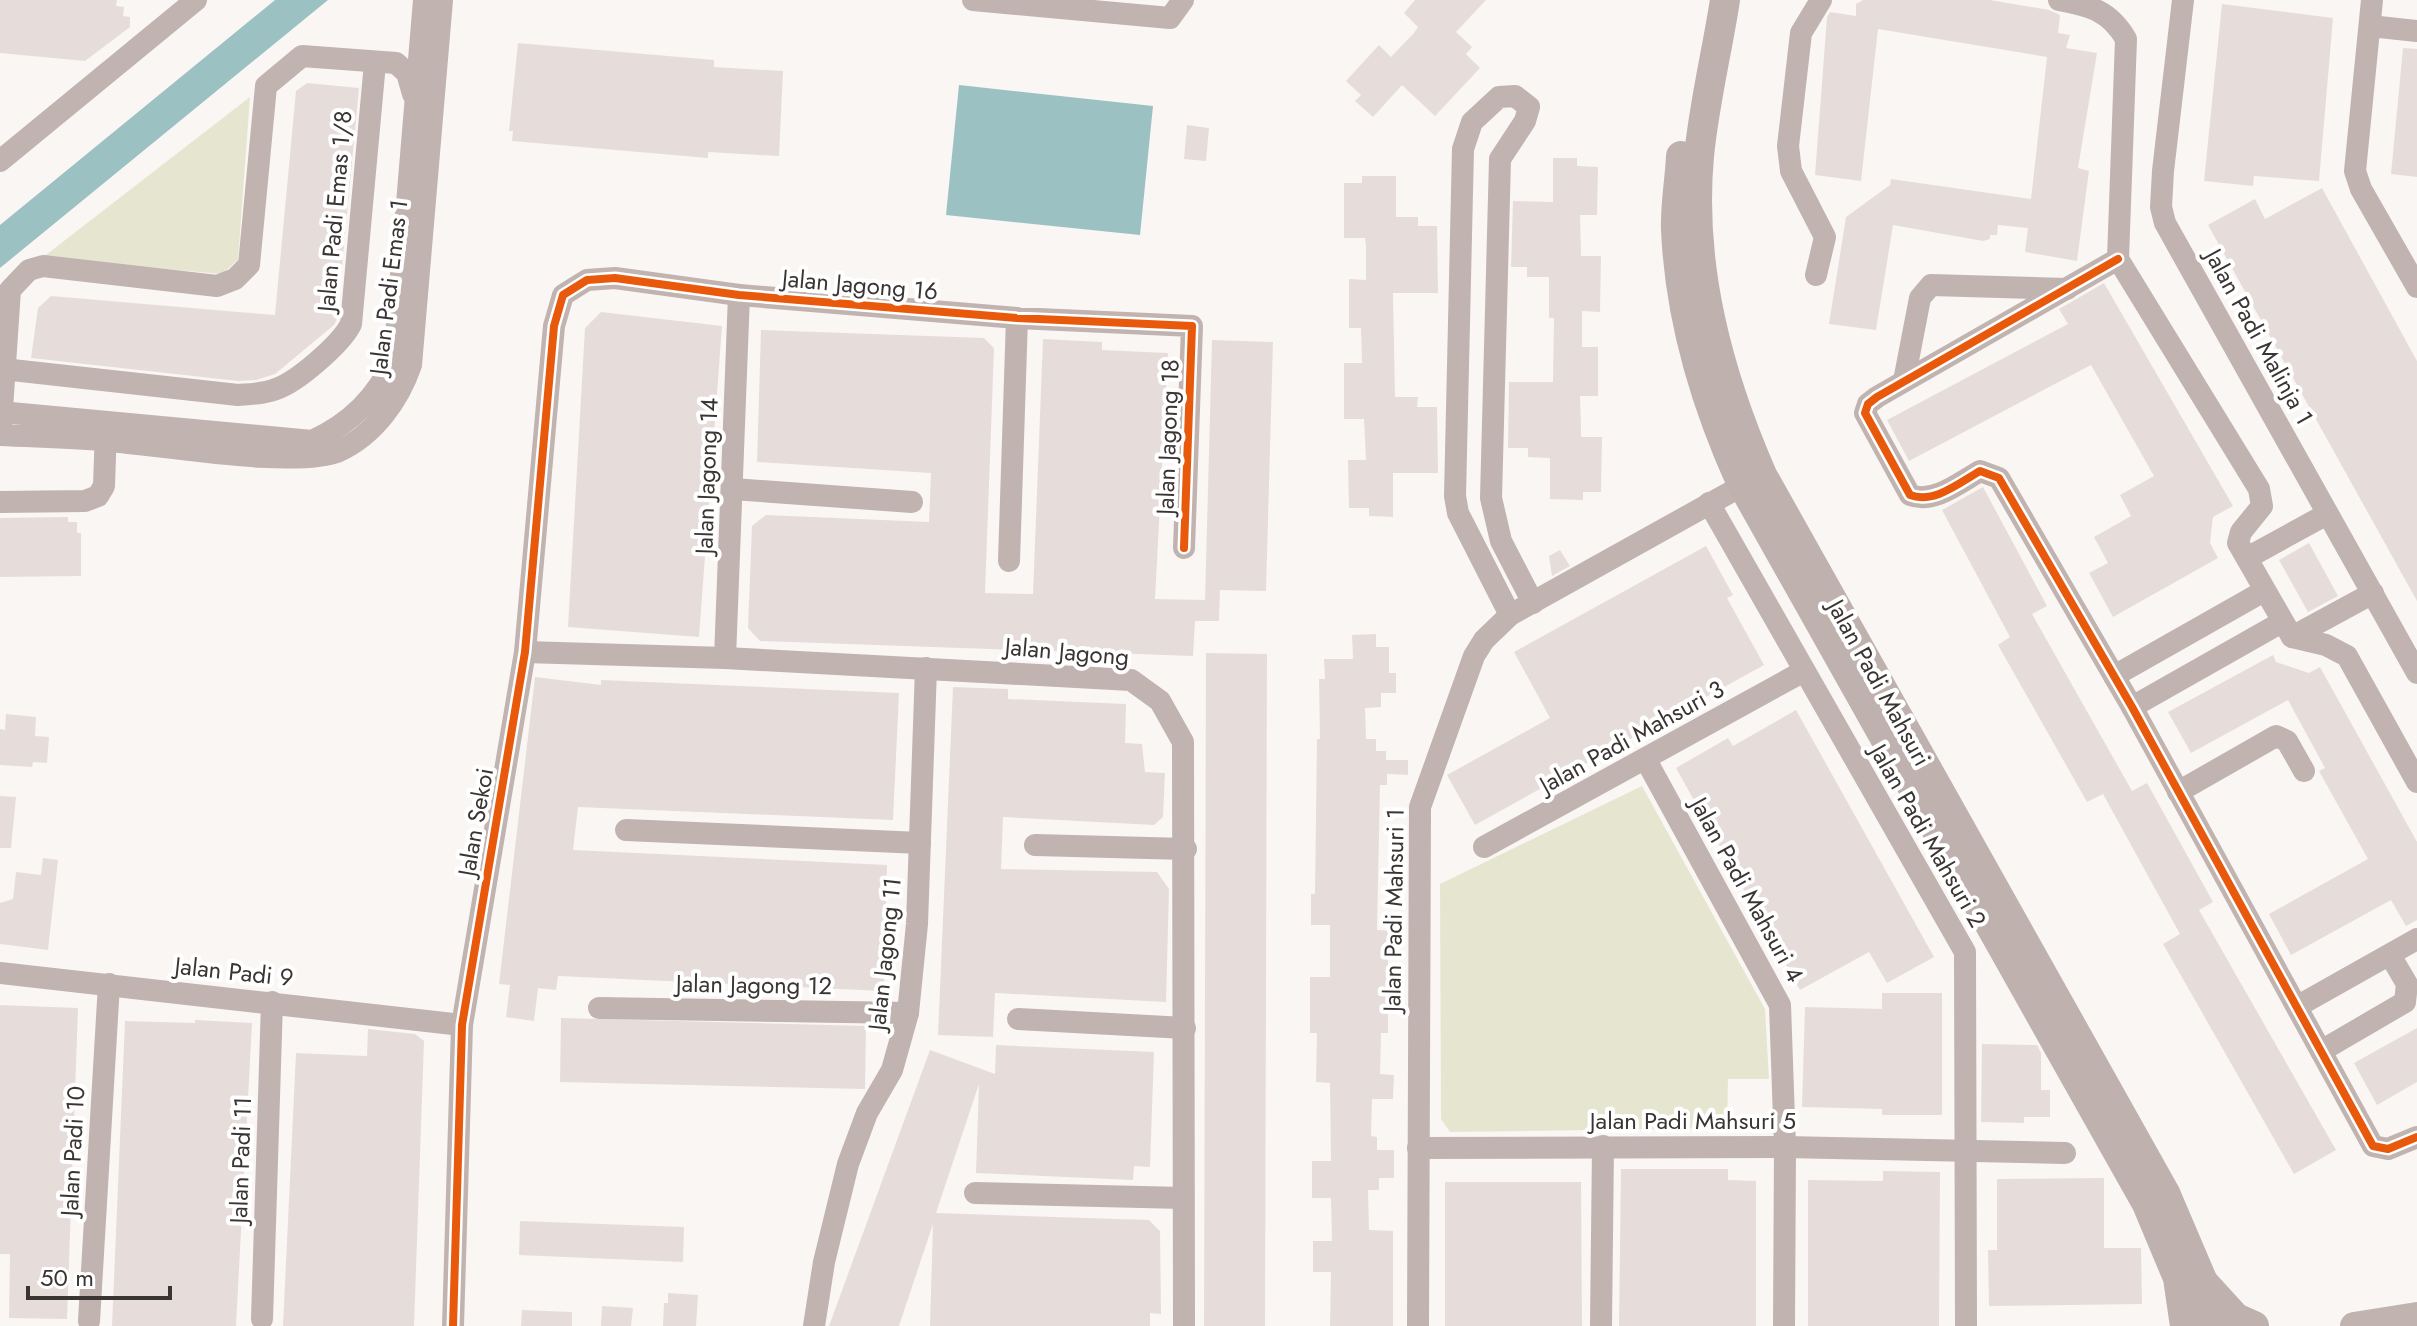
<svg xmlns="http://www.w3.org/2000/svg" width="2417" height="1326" viewBox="0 0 2417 1326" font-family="Jost,sans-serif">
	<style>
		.green { fill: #e6e6d0 }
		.water { fill: #9cc1c2 }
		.building { fill: #e6dddb }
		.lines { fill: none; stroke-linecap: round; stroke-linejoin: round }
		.minor { stroke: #c0b3b0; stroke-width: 22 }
		.tertiary { stroke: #c0b3b0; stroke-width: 28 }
		.secondary { stroke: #bfb2ae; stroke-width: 30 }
		.cycleway-casing { stroke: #fff; stroke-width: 13 }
		.cycleway { stroke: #e8590c; stroke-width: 8 }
		.labels { text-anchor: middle; stroke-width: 8; stroke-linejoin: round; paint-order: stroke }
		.street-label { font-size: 24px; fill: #3a3533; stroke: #fff }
	</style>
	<rect width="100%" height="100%" fill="#faf6f4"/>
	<g class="green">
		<path d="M250,97L238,260L222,274L42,258Z"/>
		<path d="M1642,786L1765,1009L1769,1079H1728L1727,1128L1450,1132L1441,1119L1440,884Z"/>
	</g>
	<g class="water">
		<path d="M275,0H328L0,268V225Z"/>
		<path d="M959,85L1153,106L1140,235L946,215Z"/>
	</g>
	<g class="building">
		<path d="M0,0H117L116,6L124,7L123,16L130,17V27L85,61L0,53Z"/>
		<path d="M1415,0H1486L1456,32L1472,47L1466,54L1480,68L1435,116L1402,85L1373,117L1355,101L1361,95L1346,81L1379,45L1391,57L1414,33L1418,27L1404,13Z"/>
		<path d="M1863,0H1990L2049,10L2060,15L2058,33L2070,35L2066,48L2097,53L2078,168L2089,171L2077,261L2025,252L2028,228L1998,225L1997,235H1990V239L1983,241L1893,225L1876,330L1829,324L1846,217L1890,185L1891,179L2031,199L2047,57L1878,29L1861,181L1815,175L1827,17L1830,12L1856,16V4Z"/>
		<path d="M2222,4L2333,18L2319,181L2254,176L2253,186L2204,181Z"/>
		<path d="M518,43L714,60V67L783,71L779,156L708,152V158L512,141L513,131H509Z"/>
		<path d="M2403,48L2417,49V177L2391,174Z"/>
		<path d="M307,83L359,88L337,319L334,325L275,374L256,380L238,381L31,358L38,308L51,296L275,315L296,91Z"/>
		<path d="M1187,125L1209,128L1206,161L1184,159Z"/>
		<path d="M1553,158H1577V166L1598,167L1597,215H1580L1581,256H1601L1600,312L1582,311V347H1598V396H1580L1581,429V437H1602L1601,492H1583V500L1550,499V458L1528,457V448H1508L1509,382H1553L1554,318H1549V277H1527V267H1511L1513,201L1553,202Z"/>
		<path d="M1362,176H1396V217H1418V226H1437L1438,293H1393L1395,397H1418L1417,407H1437L1438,473H1393V517L1369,516V508H1349L1348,460H1366L1364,419H1344V363H1362L1361,328H1349V279L1366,280V246L1365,238H1344V183H1362Z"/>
		<path d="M2322,188L2417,361V601L2208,225L2255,199L2265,219Z"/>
		<path d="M2104,283L2233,506L2213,517L2210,543L2218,558L2113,617L2089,573L2108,563L2094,537L2131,516L2120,495L2154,476L2091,365L1909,461L1887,420L2068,324L2059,309Z"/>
		<path d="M601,312L722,326L699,637L568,627L585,328Z"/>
		<path d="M761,330L984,338L994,348L985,593L1033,594L1043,339L1102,342V350L1168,353L1155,599L1205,600L1212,340L1273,342L1266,591L1220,590L1219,621H1195L1193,656L760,641L748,628L752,526L766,515L929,522L931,473L757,462Z"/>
		<path d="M1983,487L2047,606L2032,614L2132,791L2147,783L2213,902L2199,910L2336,1150L2294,1174L2163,944L2180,934L2103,794L2087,802L1998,645L2010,637L1942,510Z"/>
		<path d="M68,517V522H77V533H81V576L0,577V518Z"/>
		<path d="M2309,543L2338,596L2308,612L2279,560Z"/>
		<path d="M1706,546L1733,595L1727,598L1764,665L1475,825L1447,775L1550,718L1514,652Z"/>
		<path d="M1560,550L1570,566L1552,576L1549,556Z"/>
		<path d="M1376,634V647H1389V673H1396V693H1381V707L1365,708L1366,739H1376V751H1386V760H1408V775L1387,774V785H1380L1377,930L1397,931L1396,947L1388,946V1033H1381L1380,1074L1394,1075L1393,1099H1372L1371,1136L1377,1137V1150H1394V1178H1379V1190H1368L1369,1230L1393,1231V1326H1330L1331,1272H1313V1241H1332L1331,1198H1312V1161H1331L1330,1083L1316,1082L1317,1033H1310V977H1330V925H1311V894H1315L1317,739H1320L1319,679H1325L1324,659H1353L1352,635Z"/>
		<path d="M1206,653L1267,654L1265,1326H1204Z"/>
		<path d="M2273,655L2276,662L2309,673L2320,667L2417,842V920L2406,926L2391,900L2291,955L2269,914L2368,859L2319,771L2325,768L2288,700L2191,753L2168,712Z"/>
		<path d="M535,677L601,685V680L899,693L893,820L578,807L573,850L887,865L884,991L558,976L556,990L538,988L534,1021L506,1017L510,985L499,984Z"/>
		<path d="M953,687L1008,689V699L1126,704L1125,743L1142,744L1145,772L1165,773L1163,817L1154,825L1003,817L1001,869L1157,872L1169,889L1166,1002L995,993L993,1037L938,1035Z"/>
		<path d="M1796,710L1934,957L1887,983L1869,952L1800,990L1676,768L1728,738L1733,746Z"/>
		<path d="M6,714L36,717L35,736L49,737L47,763L33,762L32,767L0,765V729L5,730Z"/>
		<path d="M0,796L16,797L11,848H0Z"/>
		<path d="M43,858L58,860L48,950L0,944V903L13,899L16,872L41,875Z"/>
		<path d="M1882,993H1942V1115H1882V1109L1802,1107L1805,1007L1882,1009Z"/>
		<path d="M0,1005L78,1008L67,1319L9,1318L10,1254H0Z"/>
		<path d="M561,1018L866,1026L865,1089L560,1082Z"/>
		<path d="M195,1020L252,1023L236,1326H112L125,1021L195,1023Z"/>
		<path d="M2417,1028V1082L2377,1105L2354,1063Z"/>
		<path d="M368,1029L415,1034L424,1041L414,1326H283L296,1053L367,1056Z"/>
		<path d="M1982,1044L2037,1045L2041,1053V1090H2050V1117H2024V1123L1981,1122Z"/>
		<path d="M996,1045L1154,1052L1150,1167L1134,1166L1133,1180L976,1173L979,1084L936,1213L1149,1220L1160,1231L1161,1314L1150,1313V1326H930L933,1224L899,1326H829L930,1050L995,1074Z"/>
		<path d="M1621,1169H1728V1180L1756,1181V1326H1619Z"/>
		<path d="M1883,1171L1940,1172L1939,1326H1808V1180L1883,1181Z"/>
		<path d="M2104,1178V1248H2141L2142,1304L1989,1306L1988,1250H1997V1179Z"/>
		<path d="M1445,1182H1581L1582,1326H1445Z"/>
		<path d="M520,1221L684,1227L683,1262L519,1255Z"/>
		<path d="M668,1293L698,1295L696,1326H663L664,1303H668Z"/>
		<path d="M602,1306L633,1308L631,1326H601Z"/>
		<path d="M522,1310L572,1312V1326H521Z"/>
	</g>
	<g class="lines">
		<g class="minor">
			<path d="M973,0L1170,18L1183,0"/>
			<path d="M2059,0C2090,6 2109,10 2126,39L2118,259L2259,489L2262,506L2241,532L2238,543L2292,637L2326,645L2347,656L2417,782"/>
			<path d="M2183,0L2163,171L2161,207L2165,223L2417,673"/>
			<path d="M2372,0L2355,171L2361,189L2417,287"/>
			<path d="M2370,26L2417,31"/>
			<path d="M0,161L196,0"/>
			<path d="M2118,259L1877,397L1868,404L1865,413L1910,495C1934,504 1959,483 1980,471L1999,478L2132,707L2373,1146L2388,1149L2417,1137"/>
			<path d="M1816,275L1825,237L1791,171L1788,146L1801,33L1821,0"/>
			<path d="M3,369L238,395C251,394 264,394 276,389C297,382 341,344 351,324L375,63"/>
			<path d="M1904,381L1920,298L1931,285L2067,289"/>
			<path d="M0,412L312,441C350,424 377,398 394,359L424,0"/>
			<path d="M1,424L10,290L29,270L43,266L217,286L235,279L249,265L266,86L302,56L396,63L407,73L413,94"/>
			<path d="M0,435C36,437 73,437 109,441C162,445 296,469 339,451C374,435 399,400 411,365L442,0"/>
			<path d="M733,489L912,502"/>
			<path d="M0,502L85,501L98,496L104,486L106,427"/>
			<path d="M1709,503L1965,952L1966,1326"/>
			<path d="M2247,558L2327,514"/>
			<path d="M1009,561L1017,318"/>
			<path d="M1510,615L1458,513L1455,496L1463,149L1472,122L1499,97L1515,96L1529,107L1525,121L1500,159L1491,498L1501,541L1533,603"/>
			<path d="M2292,637L2373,593"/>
			<path d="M525,652L725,658L1131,680L1160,701L1183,742L1184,1326"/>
			<path d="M725,658L739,295"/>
			<path d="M2114,676L2264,591"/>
			<path d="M2132,707L2282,622"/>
			<path d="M1646,760L1780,1005L1785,1147L1784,1326"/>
			<path d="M2178,792L2276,736L2287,741L2304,771"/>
			<path d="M626,830L920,843"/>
			<path d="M1035,845L1186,849"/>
			<path d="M1484,847L1804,671"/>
			<path d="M0,973L462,1025"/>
			<path d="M2298,1006L2417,939"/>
			<path d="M599,1008L908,1013"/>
			<path d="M1018,1019L1185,1028"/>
			<path d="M2321,1051L2405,1002L2407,984L2390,955"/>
			<path d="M1418,1148L1785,1147L2065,1153"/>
			<path d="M975,1193L1183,1198"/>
			<path d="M262,1319L272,1002"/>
			<path d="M89,1321L109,984"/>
			<path d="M453,1326L462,1025L525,652L554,326L563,295L587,280L615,278L739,295L1017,318L1192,326L1184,548"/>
			<path d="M814,1326L824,1262L848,1164L867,1113L892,1070L908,1013L917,924L926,668"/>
			<path d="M1418,1326L1420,807L1474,656L1484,640L1510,615L1754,479"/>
			<path d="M1601,1326L1603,1146"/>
		</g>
		<path class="tertiary" d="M2354,1326L2417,1316"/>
		<g class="secondary">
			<path d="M1725,0C1717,52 1704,104 1699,156C1689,267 1718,374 1762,475L2165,1193L2203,1282L2213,1326"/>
			<path d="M1681,156C1680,180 1675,205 1676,230C1680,320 1705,403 1742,484L2147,1204L2178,1278L2185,1326"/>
			<path d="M2204,1283L2236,1318L2254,1326"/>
		</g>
		<defs>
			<g id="cycleway">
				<path d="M2118,259L1877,397L1868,404L1865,413L1910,495C1934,504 1959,483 1980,471L1999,478L2132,707L2373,1146L2388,1149L2417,1137"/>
				<path d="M453,1326L462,1025L525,652L554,326L563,295L587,280L615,278L739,295L1017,318L1192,326L1184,548"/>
			</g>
		</defs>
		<use href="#cycleway" class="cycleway-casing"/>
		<use href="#cycleway" class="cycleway"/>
	</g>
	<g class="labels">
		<g class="street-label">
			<text transform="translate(335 211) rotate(-85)" y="8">Jalan Padi Emas 1/8</text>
			<text transform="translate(860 285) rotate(5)" y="8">Jalan Jagong 16</text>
			<text transform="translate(389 287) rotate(-83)" y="8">Jalan Padi Emas 1</text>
			<text transform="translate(2259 337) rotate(61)" y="8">Jalan Padi Malinja 1</text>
			<text transform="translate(1168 437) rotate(-88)" y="8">Jalan Jagong 18</text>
			<text transform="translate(707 476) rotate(-88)" y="8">Jalan Jagong 14</text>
			<text transform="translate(1067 652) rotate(5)" y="8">Jalan Jagong</text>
			<text transform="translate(1879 683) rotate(61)" y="8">Jalan Padi Mahsuri</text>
			<text transform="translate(1632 737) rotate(-29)" y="8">Jalan Padi Mahsuri 3</text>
			<text transform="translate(476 822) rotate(-80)" y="8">Jalan Sekoi</text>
			<text transform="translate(1928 836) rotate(60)" y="8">Jalan Padi Mahsuri 2</text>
			<text transform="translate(1747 890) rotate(61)" y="8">Jalan Padi Mahsuri 4</text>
			<text transform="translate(1394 910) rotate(-89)" y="8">Jalan Padi Mahsuri 1</text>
			<text transform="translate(885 954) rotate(-84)" y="8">Jalan Jagong 11</text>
			<text transform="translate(234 972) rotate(6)" y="8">Jalan Padi 9</text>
			<text transform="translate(754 985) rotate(1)" y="8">Jalan Jagong 12</text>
			<text x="1693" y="1129">Jalan Padi Mahsuri 5</text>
			<text transform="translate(73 1151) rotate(-87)" y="8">Jalan Padi 10</text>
			<text transform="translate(241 1160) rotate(-88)" y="8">Jalan Padi 11</text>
		</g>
	</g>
	<path d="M28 1286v12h142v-12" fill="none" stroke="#3a3533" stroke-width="4"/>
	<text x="40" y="1286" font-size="24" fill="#3a3533" stroke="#ffffff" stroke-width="6" paint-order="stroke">50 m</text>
</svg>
